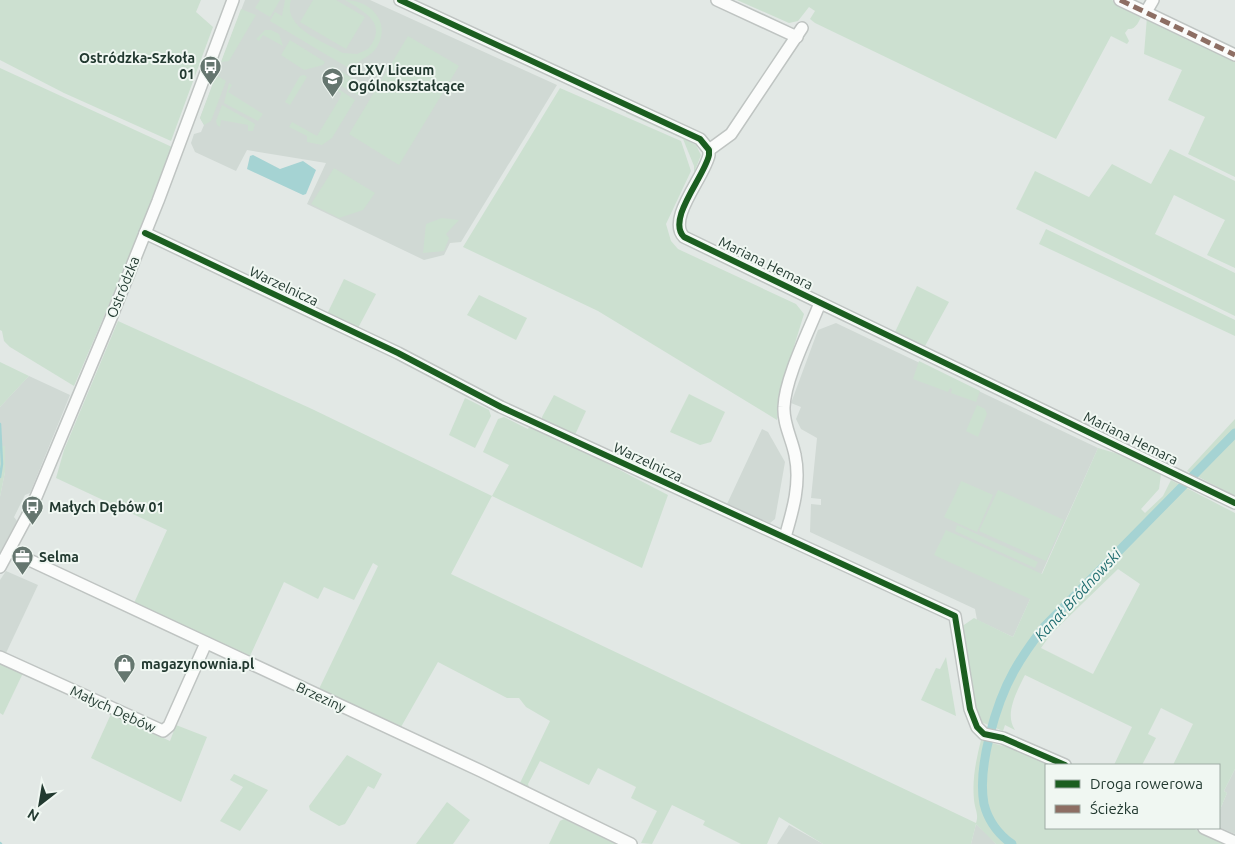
<svg xmlns="http://www.w3.org/2000/svg" width="1235" height="844" viewBox="0 0 1235 844" font-family="Ubuntu,sans-serif">
	<style>
		.built { fill: #d0d9d4 }
		.green { fill: #cce0d0; fill-rule: evenodd }
		.water { fill: #a5d3d3 }
		.lines { fill: none; stroke-linecap: round; stroke-linejoin: round }
		.stream { stroke: #a5d3d3; stroke-width: 2.5 }
		.canal { stroke: #a5d3d3; stroke-width: 9 }
		.minor-casing { stroke: #bfc4c2; stroke-width: 14 }
		.minor { stroke: #fbfcfb; stroke-width: 11 }
		.quiet { stroke: #8d6e63; stroke-width: 5; stroke-dasharray: 10 5; stroke-linecap: butt }
		.cycleway-casing { stroke: #f0f7f2; stroke-width: 9 }
		.cycleway { stroke: #1b5e20; stroke-width: 6 }
		.labels { text-anchor: middle; stroke-width: 4; stroke-linejoin: round; paint-order: stroke }
		.poi-label { font-size: 14px; font-weight: bold; fill: #223930; stroke: #f0f7f2; text-anchor: start }
		.street-label { font-size: 14px; fill: #223930; stroke: #f0f7f2 }
		.water-label { font-size: 15px; font-style: italic; fill: #206d70; stroke: #f0f7f2 }
	</style>
	<rect width="100%" height="100%" fill="#e2e8e5"/>
	<g class="built">
		<path d="M245,0H370L557,85L461,242L450,243L444,255L424,260L307,204L326,163L247,150L236,171L195,152L191,143L194,134L201,132L204,125L200,118Z"/>
		<path d="M836,323L1098,448L1013,637L977,620L975,609L810,532L811,504L821,505V499L811,498L817,438L801,429L796,419L801,407L791,403L818,330Z"/>
		<path d="M29,376L70,395L30,493L25,495L14,517L17,521L0,553V497L5,472V446H0V407Z"/>
		<path d="M762,429L768,432L785,462L775,519L770,523L727,504Z"/>
		<path d="M6,571L38,585L6,653L0,651V580Z"/>
		<path d="M1235,769V834L1219,827V812L1227,793L1224,791Z"/>
		<path d="M976,824L989,836L996,844H971Z"/>
		<path d="M789,825L823,844H777Z"/>
	</g>
	<g class="green">
		<path d="M0,0H201L196,12L213,27L171,141L64,93L0,60Z"/>
		<path d="M260,0H280L270,17L255,8Z"/>
		<path d="M285,0H291C282,28 325,42 343,53L357,54L368,49C389,24 365,12 345,0C370,0 392,22 377,47C369,59 360,57 352,70L270,21L275,12L282,16Z"/>
		<path d="M313,0H336L365,17L346,49L300,22Z"/>
		<path d="M737,0H1112L1142,15C1139,21 1136,30 1128,29L1125,33L1129,41L1127,44L1111,36L1056,139L815,23L810,19L815,11L809,7L798,21L789,23Z"/>
		<path d="M241,9L256,15L229,61L221,62Z"/>
		<path d="M1147,17L1235,59V177L1188,154L1205,117L1168,100L1182,70L1144,54Z"/>
		<path d="M265,30H271L279,34L283,46L263,35L259,41L256,39Z"/>
		<path d="M408,36L459,66L399,165L349,134Z"/>
		<path d="M290,40L325,62L323,65L304,70L281,55Z"/>
		<path d="M332,66L358,82L361,88L358,95L328,79L327,76Z"/>
		<path d="M0,68L172,147L139,235L74,386L10,347L4,341L2,331L0,330Z"/>
		<path d="M216,75L226,81L211,121L204,125L200,118Z"/>
		<path d="M304,75L307,77L290,105L285,102L300,76Z"/>
		<path d="M325,80L355,100L332,138L322,145L307,142V136L289,127L292,122L317,136L340,98L341,93L324,82Z"/>
		<path d="M229,83L232,85L228,92L263,114L258,121L224,103Z"/>
		<path d="M560,88L681,141L691,171L666,224L671,241L678,249L796,304L804,314L779,395L777,420L598,311L463,247Z"/>
		<path d="M222,105L255,124L253,131H248V125L221,120L220,127L217,125L216,121Z"/>
		<path d="M628,108L696,145L701,155L694,173V166L683,139L626,113Z"/>
		<path d="M1170,149L1235,181V268L1207,255L1225,220L1174,195L1155,234L1235,273V316L1016,209L1035,171L1089,197L1112,164L1151,184Z"/>
		<path d="M334,168L375,193L363,210L339,218L311,204Z"/>
		<path d="M442,218L459,220L446,234L449,238L444,251L423,253L426,224Z"/>
		<path d="M1046,229L1235,320V336L1039,244Z"/>
		<path d="M344,279L376,294L358,328L330,316L328,312Z"/>
		<path d="M917,286L949,302L925,346L895,332Z"/>
		<path d="M479,295L527,318L516,340L467,315Z"/>
		<path d="M118,321L312,409L492,496L509,465L483,452L498,419L504,417L528,429L531,424L668,495L642,568L492,496L451,574L976,823C979,814 975,810 974,800C972,779 976,760 981,740L1040,756L1059,765H1046V828H1192L1228,844H996L976,824L971,844H823L779,817L767,844H741L703,825L705,821L672,805L652,844L641,843L657,811L631,798L636,787L598,768L589,785L540,761L528,784L529,787L520,783L550,721L526,707L519,698H507L438,662L401,727L318,691L378,566L373,563L354,600L324,587L318,599L284,582L250,656L134,603L167,530L56,478L64,450Z"/>
		<path d="M919,361L980,391L976,402L951,393L952,389L950,388L948,392L913,379Z"/>
		<path d="M0,362L29,376L0,407Z"/>
		<path d="M689,394L725,412L711,442L700,445L670,432Z"/>
		<path d="M554,395L586,411L574,437L543,422L542,417Z"/>
		<path d="M465,398L489,410L491,416L475,448L449,435Z"/>
		<path d="M977,405L985,409L987,414L978,437L966,431Z"/>
		<path d="M1235,419V496L1187,471Z"/>
		<path d="M0,446H5V472L0,497Z"/>
		<path d="M1098,448L1122,455L1161,474L1159,489L1141,509L1145,513L1163,496L1171,480L1235,513V769L1224,791L1227,793L1219,812V765H1173L1193,724L1161,708L1148,734L1156,738L1142,765H1114L1132,727L1025,675C1017,691 1004,714 1015,730L1005,725L1003,731L981,722L974,711L961,627L974,618L1013,637L1030,599L934,555L946,530L1042,574ZM1118,569L1140,584L1093,674L1041,648L1051,634Z"/>
		<path d="M961,481L993,495L977,532L944,517L953,499L961,503L953,499Z"/>
		<path d="M998,490L1064,520L1046,561L979,531Z"/>
		<path d="M957,525L1038,562L1035,568L955,531Z"/>
		<path d="M946,657L956,716L921,700L936,668L940,669Z"/>
		<path d="M0,662L23,673L3,715L0,713Z"/>
		<path d="M111,714L170,741L176,725L207,737L181,802L91,758Z"/>
		<path d="M347,755L382,774L374,789L368,786L345,824L339,826L310,810L309,806Z"/>
		<path d="M234,774L268,790L240,831L220,821L243,787L230,780Z"/>
		<path d="M447,802L470,820L453,844H416Z"/>
		<path d="M564,819L616,844H549L560,821Z"/>
	</g>
	<path class="water" d="M253,155L280,169L303,161L316,170L306,194L303,195L247,169L250,156Z"/>
	<g class="lines">
		<g class="stream">
			<path d="M0,424L2,464L0,477"/>
			<path d="M0,843L1,844"/>
		</g>
		<path class="canal" d="M1012,844C998,834 988,820 984,804C977,767 996,703 1014,671C1023,655 1033,641 1044,627L1235,433"/>
		<defs>
			<g id="minor">
				<path d="M400,0L700,139L709,150V155C705,176 666,219 684,237L1235,503"/>
				<path d="M717,0L797,37"/>
				<path d="M1120,0L1235,55"/>
				<path d="M1146,12L1153,0"/>
				<path d="M709,150L731,134L802,28"/>
				<path d="M145,233L398,353L501,407L955,616L970,709L977,727L984,734L1003,738L1065,765"/>
				<path d="M785,537C793,510 801,483 795,455C792,439 783,424 784,407C785,378 809,331 820,303"/>
				<path d="M10,551L481,771L631,844"/>
				<path d="M0,567L31,509L111,318L158,201L233,0"/>
				<path d="M0,657L163,731L169,726L206,643"/>
				<path d="M1204,828L1235,842"/>
			</g>
		</defs>
		<use href="#minor" class="minor-casing"/>
		<use href="#minor" class="minor"/>
		<path class="quiet" d="M1120,0L1235,55"/>
		<defs>
			<g id="cycleway">
				<path d="M400,0L700,139L709,150V155C705,176 666,219 684,237L1235,503"/>
				<path d="M145,233L398,353L501,407L955,616L970,709L977,727L984,734L1003,738L1065,765"/>
			</g>
		</defs>
		<use href="#cycleway" class="cycleway-casing"/>
		<use href="#cycleway" class="cycleway"/>
	</g>
	<defs>
		<symbol id="bus-pin" viewBox="-11 -11 22 30"><path d="M0 17L-7.5 6A9.5 9.5 0 1 1 7.5 6Z" fill="#65766f" stroke="#f0f7f2"/><path d="M-5-6H5V4H4V6H2V4H-2V6H-4V4H-5ZM-3.5-4V0h7V-4ZM-3.5 1.2v1.5H-2V1.2ZM2 1.2v1.5H3.5V1.2Z" fill="#fff"/></symbol>
		<symbol id="school-pin" viewBox="-11 -11 22 30"><path d="M0 17L-7.5 6A9.5 9.5 0 1 1 7.5 6Z" fill="#65766f" stroke="#f0f7f2"/><path d="M0-5L7-2L0 1L-7-2ZM-4 1L0 2.5L4 1V4Q0 6-4 4Z" fill="#fff"/></symbol>
		<symbol id="office-pin" viewBox="-11 -11 22 30"><path d="M0 17L-7.5 6A9.5 9.5 0 1 1 7.5 6Z" fill="#65766f" stroke="#f0f7f2"/><path d="M-6-3h4V-5.5h4V-3h4V5H-6ZM-1-4.5V-3h2v-1.5ZM-6 0V1H6V0Z" fill="#fff"/></symbol>
		<symbol id="shop-pin" viewBox="-11 -11 22 30"><path d="M0 17L-7.5 6A9.5 9.5 0 1 1 7.5 6Z" fill="#65766f" stroke="#f0f7f2"/><path d="M-5-2.5h2.3a2.7 3.5 0 0 1 5.4 0H5L5.5 6h-11ZM-1.5-2.5h3a1.5 2.3 0 0 0-3 0Z" fill="#fff"/></symbol>
	</defs>
	<g fill-rule="evenodd">
		<use href="#bus-pin" x="198" y="54" width="25" height="34"/>
		<use href="#school-pin" x="320" y="66" width="25" height="34"/>
		<use href="#bus-pin" x="20" y="494" width="25" height="34"/>
		<use href="#office-pin" x="10" y="544" width="25" height="34"/>
		<use href="#shop-pin" x="112" y="652" width="25" height="34"/>
	</g>
	<g class="labels">
		<g class="poi-label">
			<text x="195" y="63" text-anchor="end">Ostródzka-Szkoła<tspan x="195" dy="16">01</tspan></text>
			<text x="348" y="75">CLXV Liceum<tspan x="348" dy="16">Ogólnokształcące</tspan></text>
			<text x="49" y="512">Małych Dębów 01</text>
			<text x="39" y="562">Selma</text>
			<text x="141" y="669">magazynownia.pl</text>
		</g>
		<g class="street-label">
			<text transform="translate(766 263) rotate(26)" y="5">Mariana Hemara</text>
			<text transform="translate(284 286) rotate(25)" y="5">Warzelnicza</text>
			<text transform="translate(123 287) rotate(-68)" y="5">Ostródzka</text>
			<text transform="translate(1131 438) rotate(26)" y="5">Mariana Hemara</text>
			<text transform="translate(648 462) rotate(25)" y="5">Warzelnicza</text>
			<text transform="translate(321 697) rotate(25)" y="5">Brzeziny</text>
			<text transform="translate(113 709) rotate(25)" y="5">Małych Dębów</text>
		</g>
		<g class="water-label">
			<text transform="translate(1078 595) rotate(-47)" y="5">Kanał Bródnowski</text>
		</g>
	</g>
	<rect x="1045" y="764" width="175" height="65" fill="#f0f7f2" stroke="#9eaba4"/>
	<rect x="1055" y="780" width="25" height="8" fill="#1b5e20" stroke="#9eaba4"/>
	<text x="1090" y="789" font-size="15" fill="#223930">Droga rowerowa</text>
	<rect x="1055" y="805" width="25" height="8" fill="#8d6e63" stroke="#9eaba4"/>
	<text x="1090" y="814" font-size="15" fill="#223930">Ścieżka</text>
	<g transform="translate(40 804) rotate(211)" stroke="#f0f7f2" stroke-width="4" paint-order="stroke">
	<path d="M0-4L9 19L0 12L-9 19Z" fill="#223930"/>
	<text y="-8" font-size="14" font-weight="bold" text-anchor="middle" fill="#223930">N</text>
	</g>
</svg>
